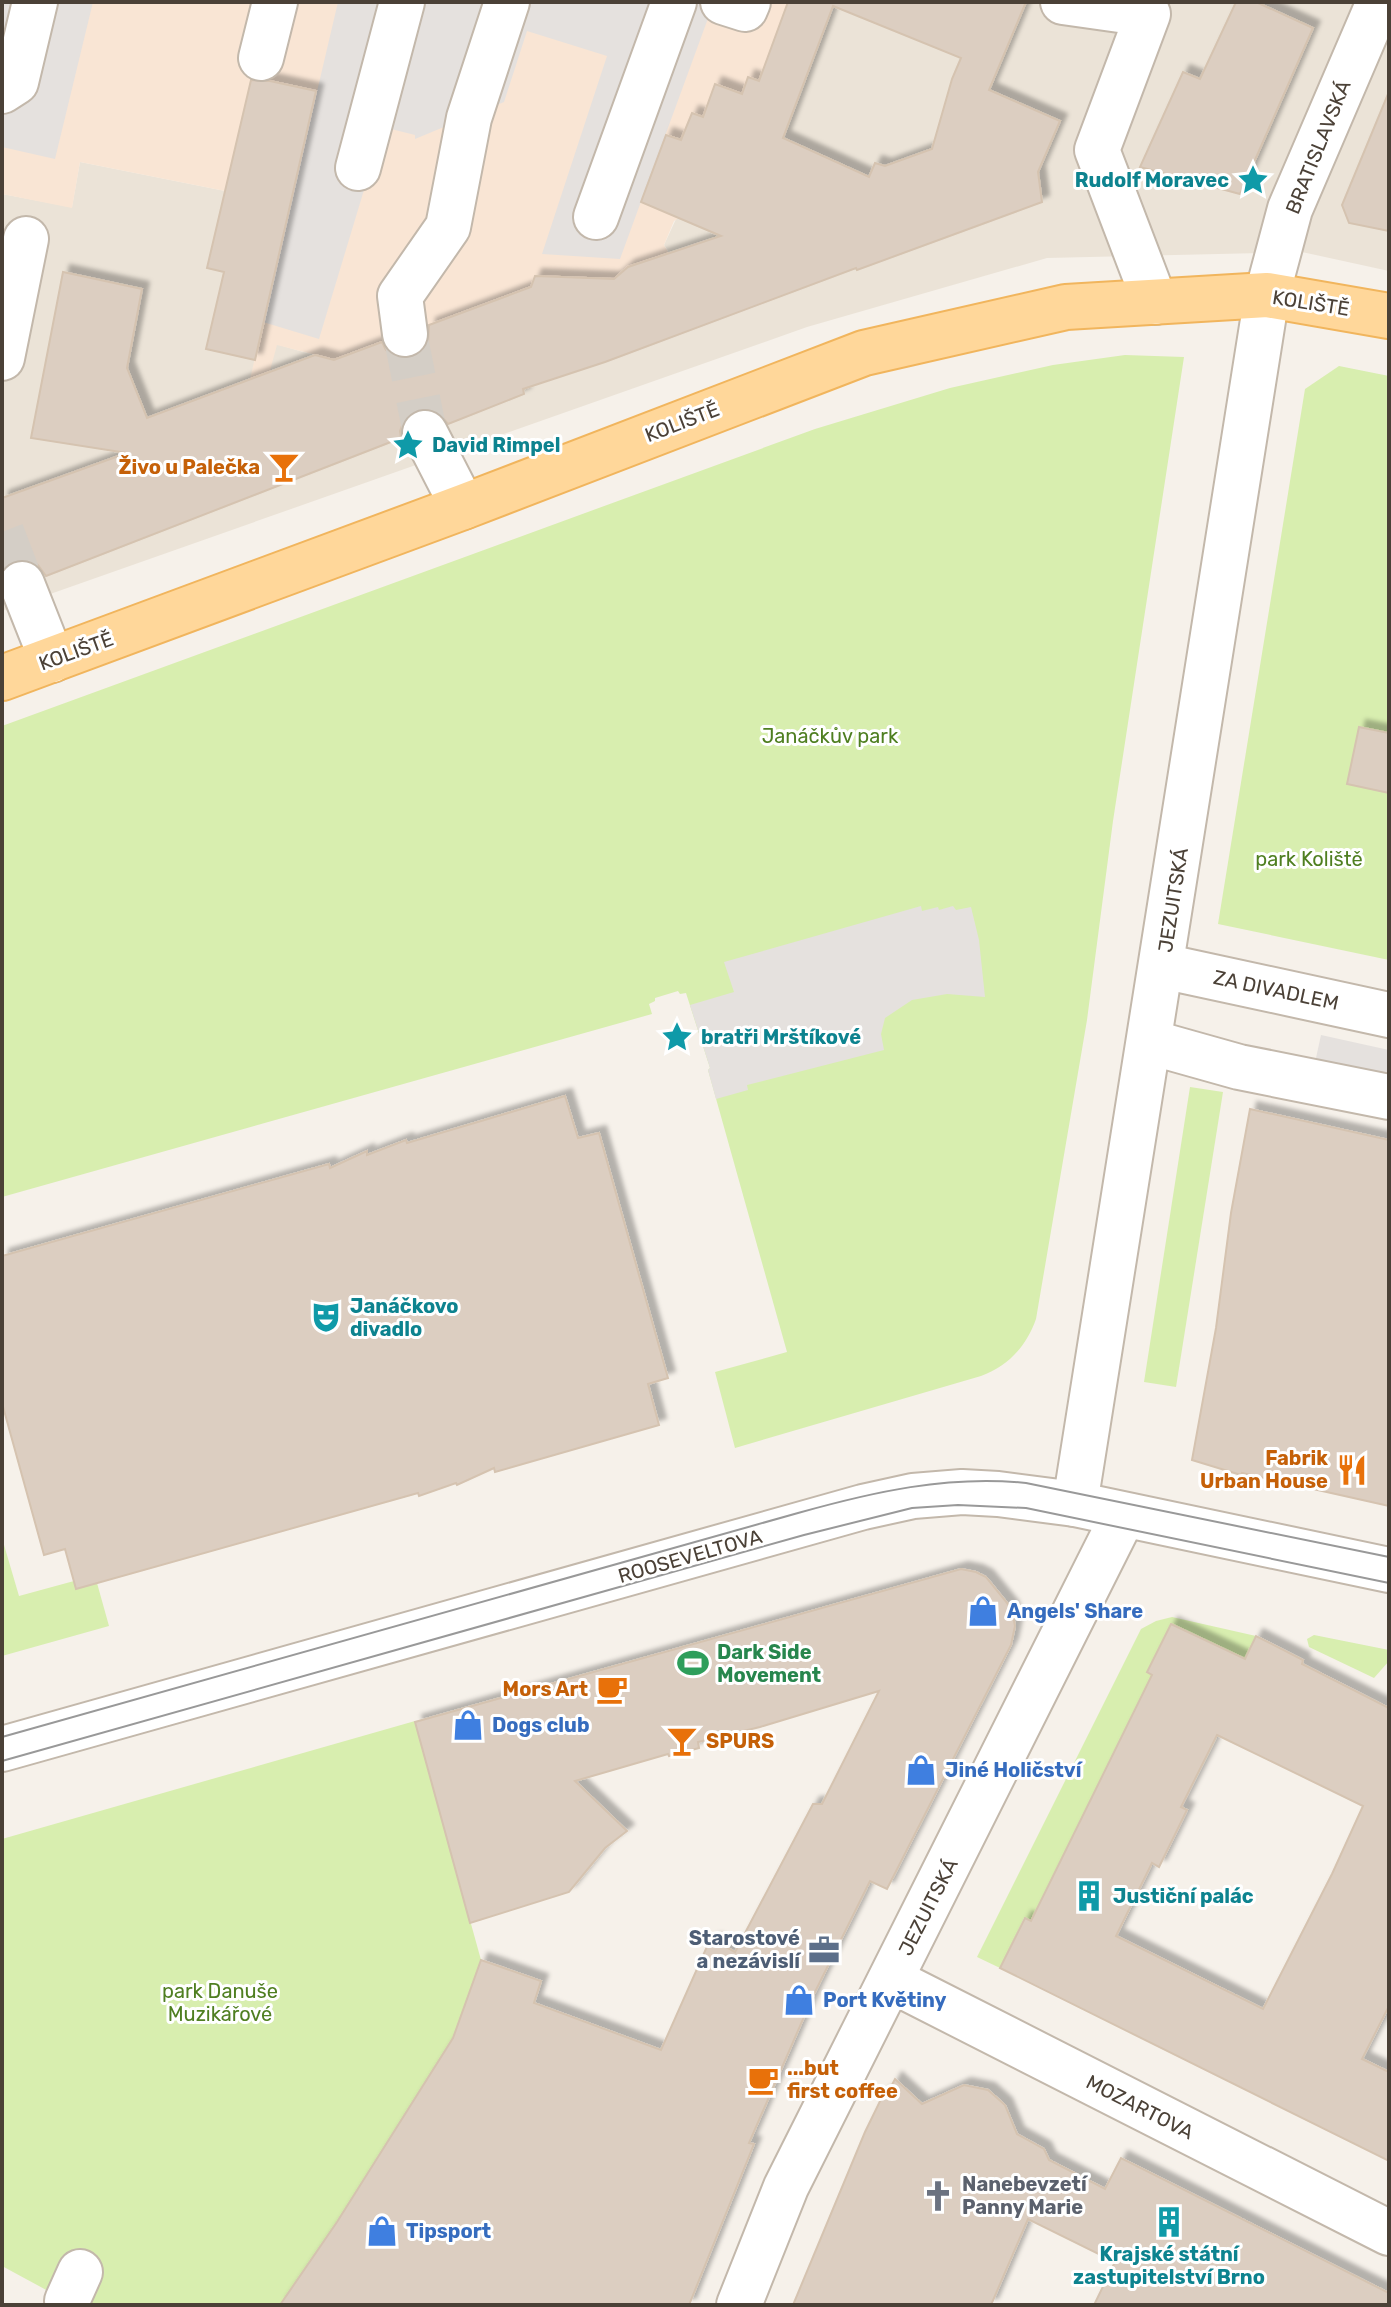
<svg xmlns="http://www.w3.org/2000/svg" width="1391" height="2307" viewBox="0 0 1391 2307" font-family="Rubik,sans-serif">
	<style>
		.residential { fill: #ebe3d7 }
		.commercial { fill: #f9e5d4 }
		.green { fill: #d8eeaf }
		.parking { fill: #e5e1de }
		.building { fill: #dccec1; stroke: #d5c3b0; stroke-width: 2; fill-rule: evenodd; filter: url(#shadow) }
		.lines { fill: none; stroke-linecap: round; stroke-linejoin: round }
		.minor-tunnel { stroke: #d4cec6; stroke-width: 44; stroke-dasharray: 44 22; stroke-linecap: butt }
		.minor-casing { stroke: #c3b8ab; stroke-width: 48 }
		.major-casing { stroke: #f1b55d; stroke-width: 48 }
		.minor { stroke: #fff; stroke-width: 44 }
		.major { stroke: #ffd79a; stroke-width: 44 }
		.tram { stroke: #999; stroke-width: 2 }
		.labels { text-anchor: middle; stroke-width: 6; stroke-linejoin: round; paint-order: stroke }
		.street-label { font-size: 20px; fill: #4b4137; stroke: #fff }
		.culture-label { font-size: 20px; font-weight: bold; fill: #0d838f; stroke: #fff; text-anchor: start }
		.food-label { font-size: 20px; font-weight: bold; fill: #c56008; stroke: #fff; text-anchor: end }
		.park-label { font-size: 20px; fill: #4f7f21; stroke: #fff }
		.shop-label { font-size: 20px; font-weight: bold; fill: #366cbe; stroke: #fff; text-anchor: start }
		.leisure-label { font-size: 20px; font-weight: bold; fill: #27864d; stroke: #fff; text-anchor: start }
		.service-label { font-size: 20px; font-weight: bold; fill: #4e5e75; stroke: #fff; text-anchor: end }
		.worship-label { font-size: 20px; font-weight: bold; fill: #5b616d; stroke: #fff; text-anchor: start }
	</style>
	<defs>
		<filter id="shadow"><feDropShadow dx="7" dy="-7" stdDeviation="2" flood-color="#0004"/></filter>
	</defs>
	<rect width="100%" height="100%" fill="#f6f1ea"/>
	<path class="residential" d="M788,2H1389V271L1302,252L1047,258L807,327L2,611V194L72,207L80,162L225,191L252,77L316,91L246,400L263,395L276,344L317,356L535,276L624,278L623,271L628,267L669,252L664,245L676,219L641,202L666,135L715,84L748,77Z"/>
	<path class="commercial" d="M2,2H788L759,81L748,77L742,94L715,85L703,117L681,140L666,135L641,202L679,218L674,221L664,245L669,253L628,267L624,271V278L579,288V277L535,276L531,287L313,368L316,355L277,345L263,396L245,401L316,91L252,77L225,191L80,162L72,208L2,194Z"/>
	<g class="green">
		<path d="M1125,355L1184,357L1113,821L1087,1020L1036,1319C1026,1347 1008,1366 981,1376L735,1448L715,1372L787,1352L708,1070L710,1068L686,993L680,994L678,991L655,998V1001L649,1004L652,1014L2,1197V726L815,429L950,388L1053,365Z"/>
		<path d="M1339,366L1389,376V960L1218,924L1305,389Z"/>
		<path d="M1190,1087L1223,1092L1176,1387L1144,1382Z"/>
		<path d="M2,1538L19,1596L74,1581L97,1583L109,1626L2,1656Z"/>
		<path d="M1172,1617L1256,1636L1245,1659L1171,1624L1148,1672L1152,1675L1031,1921L1024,1918L1000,1968L977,1957L1141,1629L1156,1621Z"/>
		<path d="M1314,1635L1389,1650V1661L1374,1678L1309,1647L1307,1639Z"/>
		<path d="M415,1721L481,1960L453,2038L337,2222L280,2305H74L2,2266V1839Z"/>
	</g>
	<g class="parking">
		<path d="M2,2H93L55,159L2,147Z"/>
		<path d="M338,2H714L620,259L542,254L607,56L527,31L504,102L415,139V135L383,127L319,339L263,322Z"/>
		<path d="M921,906L922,911L938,907L939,910L953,906L956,910L971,907L979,940L985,997L947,994L912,1000L885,1018L881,1034L884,1050L747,1085L748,1090L716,1099L708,1070L710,1068L690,1005L734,992L724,962Z"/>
		<path d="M1321,1035L1389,1050V1083L1314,1067Z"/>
	</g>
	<g class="building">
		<path d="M788,2H1026L989,90L1060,121L1038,172L1042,202L857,270L856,268L605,362L523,389L524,394L448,424L438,412L425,408L414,410L404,420L400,431L401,438L46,576L38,565L26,559L12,561L2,569V498L127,453L31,438L63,272L142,289L127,368L147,418L315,355L334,360L382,342L386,350L395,357L409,359L421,353L428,344L429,325L531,287L535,276L614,279L628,267L721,236L641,202L666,135L681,140L692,113L703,117L715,84L742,94L748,77L759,81ZM833,6L961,58L952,79L932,149L885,166L875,163L869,177L783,138Z"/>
		<path d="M1236,2H1256L1313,28L1240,194L1140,167L1183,72L1200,79Z"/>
		<path d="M251,80L270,81L316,91L255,360L206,349L224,272L207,268Z"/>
		<path d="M1388,94H1389V231L1349,223L1342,205Z"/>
		<path d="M1359,727L1389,733V793L1347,784Z"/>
		<path d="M565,1096L578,1138L599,1133L668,1378L648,1384L659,1425L495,1472L494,1468L457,1485L456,1483L419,1496L418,1493L76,1589L65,1549L44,1555L2,1403V1256L329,1164L330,1168L367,1151V1155L406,1140L407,1143Z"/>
		<path d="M1250,1109L1389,1140V1506L1242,1473L1241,1475L1192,1460L1216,1328L1231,1213Z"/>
		<path d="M961,1569L976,1572L986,1577L1012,1609L1015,1626L1011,1645L887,1889L870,1881L814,1994L749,2143L754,2144L689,2305H280L337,2222L453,2038L481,1960L541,1981L534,2003L661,2050L709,1942L712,1943L714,1940L735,1952L813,1804H822L879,1691L760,1727L698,1742L699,1748L669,1756L668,1754L575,1781L627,1831L605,1848L569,1892L470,1923L415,1722Z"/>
		<path d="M1171,1624L1245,1659L1256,1636L1303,1660L1302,1664L1389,1708V2006L1362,2059L1389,2072V2161L1000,1968L1025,1918L1031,1921L1152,1675L1147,1672ZM1217,1735L1363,1806L1332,1874L1263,2009L1116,1936L1152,1863L1159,1867L1187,1810L1181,1807Z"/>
		<path d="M895,2079L922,2104L964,2085L988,2090L1005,2105L1017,2134L1044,2149L1049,2160L1105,2189L1121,2158L1389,2293V2305H1094L1115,2262L1028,2219L991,2305H793L865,2132L884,2093L887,2094Z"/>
	</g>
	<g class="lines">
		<g class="minor-tunnel">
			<path d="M405,334L425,433"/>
			<path d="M2,532L22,584"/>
		</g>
		<defs>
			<g id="minor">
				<path d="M723,2L745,9L748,2"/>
				<path d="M1063,2L1148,14L1097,150L1155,302"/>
				<path d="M261,58L275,2"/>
				<path d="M2,91L16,82L35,2"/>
				<path d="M358,168L402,2"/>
				<path d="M596,217L674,2"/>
				<path d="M405,334L400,296L448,227L469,118L507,2"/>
				<path d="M2,358L26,239"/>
				<path d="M425,433L463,507"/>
				<path d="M22,584L52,660"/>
				<path d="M1162,966L1389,1015"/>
				<path d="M1150,1042L1239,1067L1389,1097"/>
				<path d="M1075,1504L1267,295L1290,209L1379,2"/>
				<path d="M2,1749L863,1507L913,1496L962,1492L998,1494L1075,1504L1389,1570"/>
				<path d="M891,1980L1389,2233"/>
				<path d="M67,2301L80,2272"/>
				<path d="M739,2305L786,2187L1118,1526L1129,1516"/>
			</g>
			<path id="major" d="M2,678L463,507L864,353L1066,307L1267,295L1389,316"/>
		</defs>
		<use href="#minor" class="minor-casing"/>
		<use href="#major" class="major-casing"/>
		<use href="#minor" class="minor"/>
		<use href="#major" class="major"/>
		<g class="tram">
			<path d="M2,1737L798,1513C873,1492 947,1475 1026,1483L1389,1557"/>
			<path d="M2,1761L804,1535L912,1508L958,1505L1026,1508L1389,1583"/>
		</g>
	</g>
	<defs>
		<symbol id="sight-bare" viewBox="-9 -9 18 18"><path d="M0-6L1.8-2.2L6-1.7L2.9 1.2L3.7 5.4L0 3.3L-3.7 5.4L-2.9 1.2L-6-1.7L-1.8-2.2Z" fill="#0f9aa8" stroke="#fff" stroke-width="2.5" paint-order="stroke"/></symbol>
		<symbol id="bar-bare" viewBox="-9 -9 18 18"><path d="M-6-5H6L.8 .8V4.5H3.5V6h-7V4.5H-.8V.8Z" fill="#e8710a" stroke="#fff" stroke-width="2.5" paint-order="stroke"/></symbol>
		<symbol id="theatre-bare" viewBox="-9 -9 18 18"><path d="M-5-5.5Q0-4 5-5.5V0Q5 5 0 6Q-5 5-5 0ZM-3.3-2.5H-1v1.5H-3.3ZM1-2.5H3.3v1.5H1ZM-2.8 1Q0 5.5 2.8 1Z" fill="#0f9aa8" stroke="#fff" stroke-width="2.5" paint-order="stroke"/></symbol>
		<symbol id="restaurant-bare" viewBox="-9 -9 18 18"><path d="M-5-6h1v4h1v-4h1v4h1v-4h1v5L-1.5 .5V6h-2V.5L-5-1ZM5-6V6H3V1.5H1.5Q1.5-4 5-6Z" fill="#e8710a" stroke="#fff" stroke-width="2.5" paint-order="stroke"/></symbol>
		<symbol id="shop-bare" viewBox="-9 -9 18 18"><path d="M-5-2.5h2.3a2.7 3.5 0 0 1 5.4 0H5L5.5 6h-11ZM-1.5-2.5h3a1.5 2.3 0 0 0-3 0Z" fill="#3f7fe0" stroke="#fff" stroke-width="2.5" paint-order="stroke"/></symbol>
		<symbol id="stadium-bare" viewBox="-9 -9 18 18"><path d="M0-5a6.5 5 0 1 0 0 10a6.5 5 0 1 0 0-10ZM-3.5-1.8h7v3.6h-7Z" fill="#2e9e5b" stroke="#fff" stroke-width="2.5" paint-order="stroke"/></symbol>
		<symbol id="cafe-bare" viewBox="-9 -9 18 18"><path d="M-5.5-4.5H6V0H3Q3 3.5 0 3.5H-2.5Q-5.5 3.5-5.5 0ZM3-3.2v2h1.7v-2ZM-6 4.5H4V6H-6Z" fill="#e8710a" stroke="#fff" stroke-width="2.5" paint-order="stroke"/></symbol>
		<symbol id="building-bare" viewBox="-9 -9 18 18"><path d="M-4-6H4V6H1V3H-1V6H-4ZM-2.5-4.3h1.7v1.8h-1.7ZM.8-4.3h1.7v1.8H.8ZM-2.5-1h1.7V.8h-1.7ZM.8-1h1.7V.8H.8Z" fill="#0f9aa8" stroke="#fff" stroke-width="2.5" paint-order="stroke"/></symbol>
		<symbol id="office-bare" viewBox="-9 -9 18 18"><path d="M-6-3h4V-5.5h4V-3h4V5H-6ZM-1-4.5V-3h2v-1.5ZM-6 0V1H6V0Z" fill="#5c6f8a" stroke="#fff" stroke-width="2.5" paint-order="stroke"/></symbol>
		<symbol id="church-bare" viewBox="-9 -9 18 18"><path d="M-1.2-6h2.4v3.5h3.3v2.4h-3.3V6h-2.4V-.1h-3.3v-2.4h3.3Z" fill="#6b7280" stroke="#fff" stroke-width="2.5" paint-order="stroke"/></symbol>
	</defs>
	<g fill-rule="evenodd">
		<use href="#sight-bare" x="1231" y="158" width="44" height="44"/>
		<use href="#sight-bare" x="386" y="423" width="44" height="44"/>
		<use href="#bar-bare" x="262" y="445" width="44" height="44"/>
		<use href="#sight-bare" x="655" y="1015" width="44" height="44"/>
		<use href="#theatre-bare" x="304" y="1295" width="44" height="44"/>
		<use href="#restaurant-bare" x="1330" y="1448" width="44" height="44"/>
		<use href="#shop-bare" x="961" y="1589" width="44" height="44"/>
		<use href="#stadium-bare" x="671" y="1641" width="44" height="44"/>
		<use href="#cafe-bare" x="590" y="1667" width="44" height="44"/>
		<use href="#shop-bare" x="446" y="1703" width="44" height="44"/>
		<use href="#bar-bare" x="660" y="1719" width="44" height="44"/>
		<use href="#shop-bare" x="899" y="1748" width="44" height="44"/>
		<use href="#building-bare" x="1067" y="1874" width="44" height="44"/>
		<use href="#office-bare" x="802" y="1928" width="44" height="44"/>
		<use href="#shop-bare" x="777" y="1978" width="44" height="44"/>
		<use href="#cafe-bare" x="741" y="2058" width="44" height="44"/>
		<use href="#church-bare" x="916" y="2174" width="44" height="44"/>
		<use href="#building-bare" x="1147" y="2200" width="44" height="44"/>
		<use href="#shop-bare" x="360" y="2209" width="44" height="44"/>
	</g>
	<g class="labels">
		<g class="street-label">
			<text transform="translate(1318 147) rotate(-68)" y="7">BRATISLAVSKÁ</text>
			<text transform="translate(1311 303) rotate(9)" y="7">KOLIŠTĚ</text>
			<text transform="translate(682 422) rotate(-21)" y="7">KOLIŠTĚ</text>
			<text transform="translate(76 651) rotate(-20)" y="7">KOLIŠTĚ</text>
			<text transform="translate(1173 900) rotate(-81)" y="7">JEZUITSKÁ</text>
			<text transform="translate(1276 990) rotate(12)" y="7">ZA DIVADLEM</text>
			<text transform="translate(690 1556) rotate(-16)" y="7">ROOSEVELTOVA</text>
			<text transform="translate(928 1907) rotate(-63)" y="7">JEZUITSKÁ</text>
			<text transform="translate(1140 2107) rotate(27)" y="7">MOZARTOVA</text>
		</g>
		<g class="culture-label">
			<text x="1229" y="187" text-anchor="end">Rudolf Moravec</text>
			<text x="432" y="452">David Rimpel</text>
			<text x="701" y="1044">bratři Mrštíkové</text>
			<text x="350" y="1313">Janáčkovo<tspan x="350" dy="23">divadlo</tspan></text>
			<text x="1113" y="1903">Justiční palác</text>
			<text x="1169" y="2261" text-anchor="middle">Krajské státní<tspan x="1169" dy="23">zastupitelství Brno</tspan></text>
		</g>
		<g class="food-label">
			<text x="260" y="474">Živo u Palečka</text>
			<text x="1328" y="1465">Fabrik<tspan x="1328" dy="23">Urban House</tspan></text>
			<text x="588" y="1696">Mors Art</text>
			<text x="706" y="1748" text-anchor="start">SPURS</text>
			<text x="787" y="2075" text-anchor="start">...but<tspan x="787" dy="23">first coffee</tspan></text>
		</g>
		<g class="park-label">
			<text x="830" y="743">Janáčkův park</text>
			<text x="1309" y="866">park Koliště</text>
			<text x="220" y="1998">park Danuše<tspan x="220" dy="23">Muzikářové</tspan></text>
		</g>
		<g class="shop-label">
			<text x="1007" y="1618">Angels' Share</text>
			<text x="492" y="1732">Dogs club</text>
			<text x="945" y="1777">Jiné Holičství</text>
			<text x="823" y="2007">Port Květiny</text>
			<text x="406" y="2238">Tipsport</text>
		</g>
		<g class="leisure-label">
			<text x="717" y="1659">Dark Side<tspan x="717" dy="23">Movement</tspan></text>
		</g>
		<g class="service-label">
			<text x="800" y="1945">Starostové<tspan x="800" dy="23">a nezávislí</tspan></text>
		</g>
		<g class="worship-label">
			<text x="962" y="2191">Nanebevzetí<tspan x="962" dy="23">Panny Marie</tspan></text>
		</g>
	</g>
	<rect width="1391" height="2307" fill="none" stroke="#4b4137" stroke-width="8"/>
</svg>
